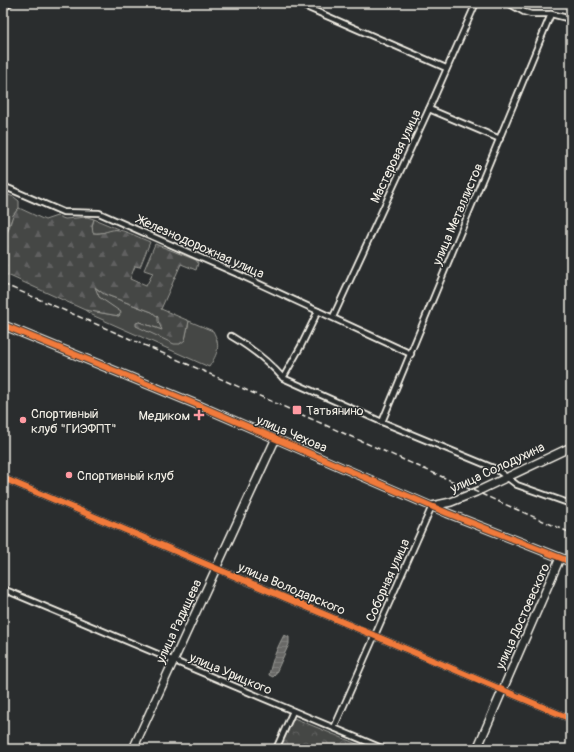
<svg xmlns="http://www.w3.org/2000/svg" width="574" height="752" viewBox="0 0 574 752" font-family="Pangolin,sans-serif">
	<style>
		.green { fill: #444645; stroke: #9c9c96 }
		.forest { fill: url(#forest-firs); stroke: #9c9c96 }
		.park { fill: url(#park-crowns); stroke: #9c9c96 }
		.water { fill: url(#water-rules); stroke: #9f9f9a }
		.lines { fill: none; stroke-linecap: round; stroke-linejoin: round }
		.street-casing { stroke: #f4f1e8; stroke-width: 8 }
		.secondary-casing { stroke: #f4f1e8; stroke-width: 10 }
		.street { stroke: #2a2d2e; stroke-width: 4.5 }
		.secondary { stroke: #2a2d2e; stroke-width: 7 }
		.rail { stroke: #f4f1e8; stroke-width: 1.5; stroke-dasharray: 6 3; stroke-linecap: butt }
		.cycleway-casing { stroke: #2a2d2e; stroke-width: 8 }
		.cycleway { stroke: #f17a3a; stroke-width: 6 }
		.poi-dot { fill: #ff9aa2; stroke: #2a2d2e; stroke-width: 1.5 }
		.labels { text-anchor: middle; stroke-width: 3; stroke-linejoin: round; paint-order: stroke }
		.street-label { font-size: 13px; fill: #f4f1e8; stroke: #2a2d2e }
		.poi-label { font-size: 13px; fill: #f4f1e8; stroke: #2a2d2e; text-anchor: start }
	</style>
	<defs>
		<pattern id="forest-firs" width="22" height="20" patternUnits="userSpaceOnUse"><rect width="22" height="20" fill="#444645"/><path d="M5 1l3.5 6h-7zM16 11l3.5 6h-7z" fill="#606160"/></pattern>
		<pattern id="park-crowns" width="20" height="18" patternUnits="userSpaceOnUse"><rect width="20" height="18" fill="#444645"/><path d="M2 6a3 3 0 1 1 6 0M12 15a3 3 0 1 1 6 0" fill="none" stroke="#606160"/></pattern>
		<pattern id="water-rules" width="6" height="5" patternUnits="userSpaceOnUse"><rect width="6" height="5" fill="#676866"/><path d="M0 2.5h6" fill="none" stroke="#7d7e7c"/></pattern>
	</defs>
	<rect width="100%" height="100%" fill="#2a2d2e"/>
	<filter id="ink" filterUnits="userSpaceOnUse"><feTurbulence type="fractalNoise" baseFrequency=".025" numOctaves="2"/><feDisplacementMap in="SourceGraphic" scale="8" xChannelSelector="R" yChannelSelector="G"/><feConvolveMatrix kernelMatrix="1 2 1 2 8 2 1 2 1" color-interpolation-filters="sRGB"/></filter>
	<g filter="url(#ink)">
		<g class="green">
			<path d="M3,193L14,197L19,201V208C10,217 10,228 3,238Z"/>
			<path d="M94,219L118,229C110,231 102,234 93,233L92,226Z"/>
			<path d="M94,287L104,294L152,312L158,317L162,330L139,322L185,340L189,321L213,331C221,346 218,353 209,367L92,315L85,310L119,316L120,312L99,297Z"/>
		</g>
		<path class="forest" d="M19,208L45,220L57,216L65,219L87,217L94,219L92,226L93,233C104,235 110,228 119,230C129,232 140,238 150,242L140,267L135,266L130,279L146,286L153,273L144,270L155,244L196,260L198,263L196,270L181,264L161,309L189,321L185,340L180,344H174L136,326V323L139,322L162,330L158,321V317L152,312L104,294L95,287L99,297L121,312L119,316L85,310L3,273V238L8,231L13,215Z"/>
		<path class="park" d="M294,718L369,749H280Z"/>
		<path class="water" d="M284,635L289,637V644L275,675L273,677L269,675C272,660 277,648 284,635Z"/>
		<g class="lines">
			<defs>
				<g id="street">
					<path d="M297,3L446,68"/>
					<path d="M508,3L524,12L531,14H551L571,19"/>
					<path d="M3,8L10,3"/>
					<path d="M429,109L500,139"/>
					<path d="M3,186L63,212L99,213L240,275L411,354"/>
					<path d="M333,317L429,109L476,3"/>
					<path d="M231,336C250,347 268,361 283,378L382,422L496,469L517,485L571,504"/>
					<path d="M283,378L301,346L318,311"/>
					<path d="M382,422L551,14"/>
					<path d="M3,478L571,719"/>
					<path d="M3,589L384,749"/>
					<path d="M334,728L432,506"/>
					<path d="M276,749L293,711"/>
				</g>
				<g id="secondary">
					<path d="M3,325L198,405L447,513L571,562"/>
					<path d="M432,506L451,502L476,492L571,447"/>
					<path d="M133,749L276,438"/>
					<path d="M477,749L560,558"/>
				</g>
			</defs>
			<use href="#street" class="street-casing"/>
			<use href="#secondary" class="secondary-casing"/>
			<use href="#street" class="street"/>
			<use href="#secondary" class="secondary"/>
			<path class="rail" d="M3,284C193,365 381,451 571,533"/>
			<defs>
				<g id="cycleway">
					<path d="M3,325L198,405L447,513L571,562"/>
					<path d="M3,478L571,719"/>
				</g>
			</defs>
			<use href="#cycleway" class="cycleway-casing"/>
			<use href="#cycleway" class="cycleway"/>
		</g>
	</g>
	<g class="poi-dot">
		<rect x="292" y="405" width="10" height="10" rx="2"/>
		<path d="M197 409h4v4h4v4h-4v4h-4v-4h-4v-4h4z"/>
		<circle cx="23" cy="420" r="4"/>
		<circle cx="69" cy="475" r="4"/>
	</g>
	<g class="labels">
		<g class="street-label">
			<text transform="translate(395 156) rotate(-65)" y="5">Мастеровая улица</text>
			<text transform="translate(457 214) rotate(-67)" y="5">улица Металлистов</text>
			<text transform="translate(201 246) rotate(24)" y="5">Железнодорожная улица</text>
			<text transform="translate(292 433) rotate(23)" y="5">улица Чехова</text>
			<text transform="translate(497 467) rotate(-25)" y="5">улица Солодухина</text>
			<text transform="translate(387 580) rotate(-66)" y="5">Соборная улица</text>
			<text transform="translate(292 588) rotate(23)" y="5">улица Володарского</text>
			<text transform="translate(522 616) rotate(-66)" y="5">улица Достоевского</text>
			<text transform="translate(178 621) rotate(-65)" y="5">улица Радищева</text>
			<text transform="translate(231 673) rotate(23)" y="5">улица Урицкого</text>
		</g>
		<g class="poi-label">
			<text x="306" y="415">Татьянино</text>
			<text x="31" y="418">Спортивный<tspan x="31" dy="15">клуб "ГИЭФПТ"</tspan></text>
			<text x="190" y="420" text-anchor="end">Медиком</text>
			<text x="77" y="480">Спортивный клуб</text>
		</g>
	</g>
	<rect width="574" height="752" fill="none" stroke="#2a2d2e" stroke-width="16"/>
	<rect x="8" y="8" width="558" height="736" fill="none" stroke="#f4f1e8" stroke-width="1.5" filter="url(#ink)"/>
</svg>
